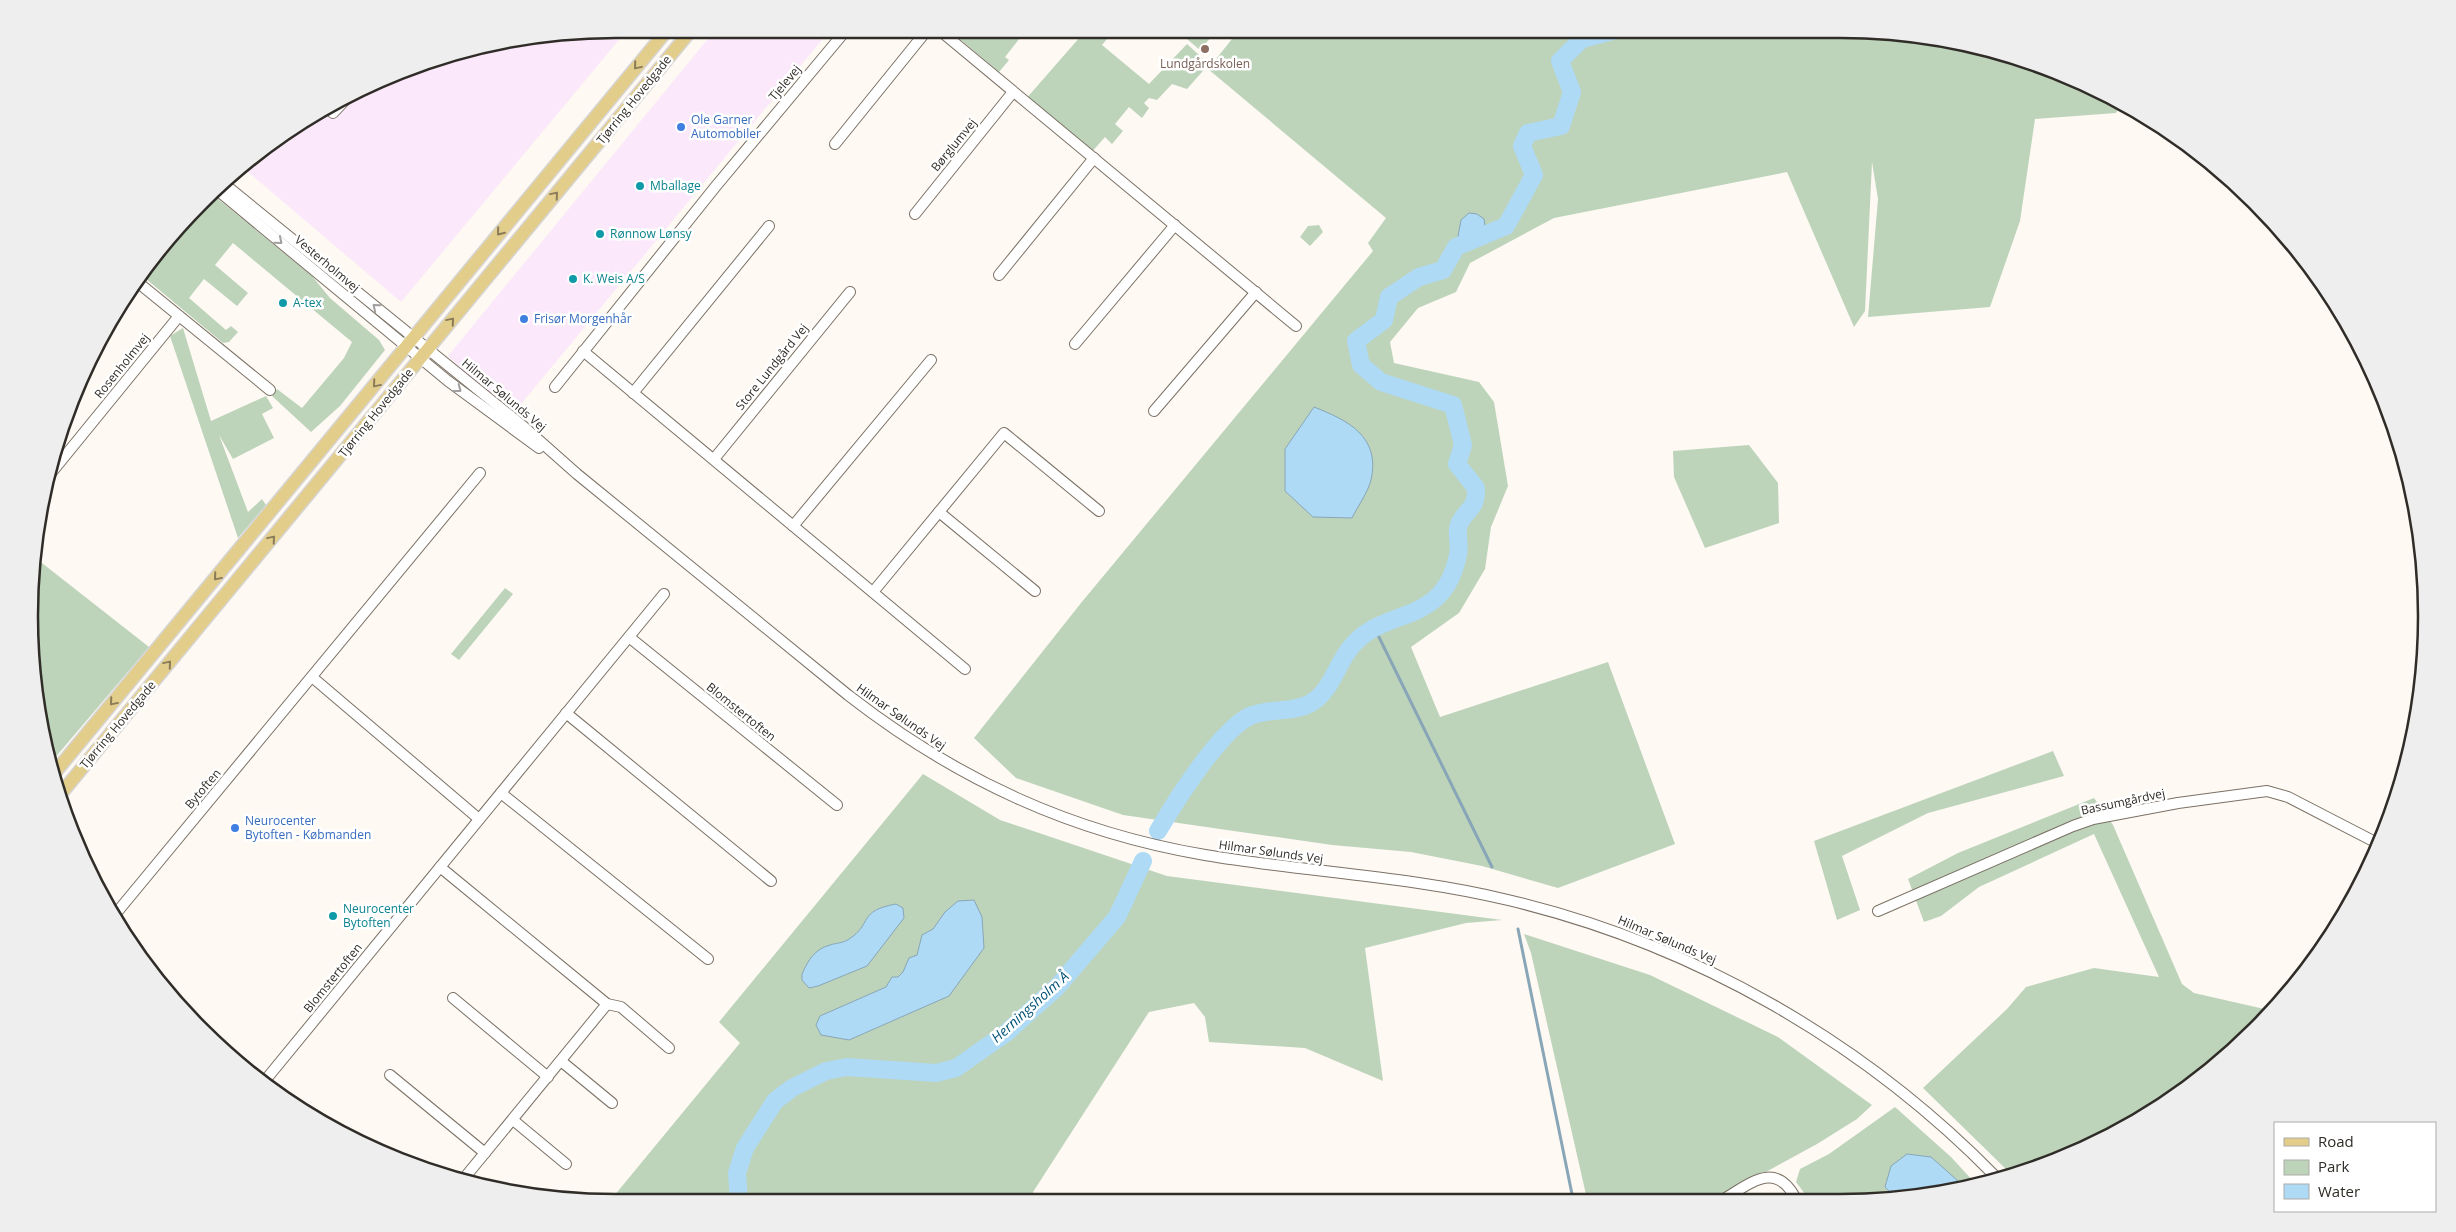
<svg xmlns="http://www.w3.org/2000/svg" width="2456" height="1232" viewBox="0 0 2456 1232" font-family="'Open Sans',sans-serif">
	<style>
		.industrial { fill: #fbe9fb }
		.green { fill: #bdd4bb }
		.water { fill: #aedaf5; stroke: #88a6b7 }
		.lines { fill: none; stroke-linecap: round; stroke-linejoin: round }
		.stream { stroke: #88a6b7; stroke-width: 3 }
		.river { stroke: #aedaf5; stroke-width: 18 }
		.minor-casing { stroke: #7b7165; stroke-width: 12 }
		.major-casing { stroke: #d6d5d4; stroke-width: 15 }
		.minor { stroke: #fff; stroke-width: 10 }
		.major { stroke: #e3cd8b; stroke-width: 12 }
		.oneway { stroke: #8a7c59 }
		.oneway2 { stroke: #a2a09e }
		.education-dot { fill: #8d6e63; stroke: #fff; stroke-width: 2 }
		.shop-dot { fill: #3f7fe0; stroke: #fff; stroke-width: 2 }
		.culture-dot { fill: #0f9aa8; stroke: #fff; stroke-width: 2 }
		.labels { text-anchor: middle; stroke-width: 5; stroke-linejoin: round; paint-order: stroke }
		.education-label { font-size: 12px; fill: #785e54; stroke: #fff }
		.street-label { font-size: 12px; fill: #302c27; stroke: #fff }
		.shop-label { font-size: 12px; fill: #366cbe; stroke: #fff; text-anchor: start }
		.culture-label { font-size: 12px; fill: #0d838f; stroke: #fff; text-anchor: start }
		.water-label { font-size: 14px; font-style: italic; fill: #005275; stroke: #fff }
		.rim { fill: none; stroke: #302c27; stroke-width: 2.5 }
	</style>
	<rect width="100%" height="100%" fill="#fef9f3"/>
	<g class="industrial">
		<path d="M616,29H628L401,302L241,166L258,150L323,107L427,60L502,40Z"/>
		<path d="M716,29H831L512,415L448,356Z"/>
	</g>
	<g class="green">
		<path d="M948,29H1027L1005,57L1009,60L999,72Z"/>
		<path d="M1087,29H1095L1107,39L1102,45L1149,84L1187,44L1209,64L1187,89L1172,84L1157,100L1149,98L1144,103L1149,108L1142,118L1129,107L1115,124L1123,131L1112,144L1105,137L1090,154L1025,100Z"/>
		<path d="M1175,29H1216L1217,30L1200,50Z"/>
		<path d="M1240,29L1878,30L1992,49L2099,89L2122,103L2116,113L2035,119L2020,221L1990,307L1868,317L1878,199L1872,162L1865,311L1854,327L1787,172L1554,218L1470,263L1456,292L1418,308L1390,342L1394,363L1479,382L1494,402L1508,486L1491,527L1485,569L1459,613L1411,647L1440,717L1608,662L1675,844L1558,888L1482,866L1411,852L1332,845L1123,815L1016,778L974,738L1081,603L1373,251L1368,243L1386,218L1208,69Z"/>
		<path d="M212,194L312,276L330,298L379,340L385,350L340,406L311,432L272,396L277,389L302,408L344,358L352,342L233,243L215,265L248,293L237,306L204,279L189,298L226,330L231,326L238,332L229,342L223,343L140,274L175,229Z"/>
		<path d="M1319,225L1323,232L1310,246L1300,237L1308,226Z"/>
		<path d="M183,328L211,421L266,396L273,408L262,414L274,438L233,459L219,435L248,512L262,499L266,505L238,538L170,336Z"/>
		<path d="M1749,445L1778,483L1779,523L1705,548L1674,477L1673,451Z"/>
		<path d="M33,556L149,647L48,766L34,692L30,578Z"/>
		<path d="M505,588L513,594L459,660L451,654Z"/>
		<path d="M2053,751L2064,776L1928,813L1842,856L1860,910L1837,920L1814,841Z"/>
		<path d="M923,774L1000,820L1167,876L1502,920L1466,923L1365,948L1383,1081L1305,1048L1209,1042L1205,1017L1194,1003L1149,1012L1033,1192L1036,1201L609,1202L740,1043L719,1022Z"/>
		<path d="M2094,798L2113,825L2182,984L2194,993L2273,1011L2197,1082L2064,1159L2010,1173L1923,1088L2007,1009L2026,987L2094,968L2159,977L2094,834L1979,887L1941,916L1924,922L1908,879L1958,853Z"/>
		<path d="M1524,934L1650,975L1778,1037L1872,1105L1857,1119L1817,1144L1716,1199H1587L1531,953Z"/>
		<path d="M1895,1107L1951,1157L1975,1183L1917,1198H1808L1796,1182L1800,1169L1829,1154Z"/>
	</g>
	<g class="water">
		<path d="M1469,213L1477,214L1484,219L1486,234L1456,247L1461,220Z"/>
		<path d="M1314,407C1347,420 1381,436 1371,480C1368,492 1358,506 1352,518L1313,517L1285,491V449Z"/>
		<path d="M974,900L982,917L984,948L949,996L849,1040L821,1035L816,1025L820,1016L886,987L892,977H898L903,972L909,958L917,955L922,935L933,929L945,912L958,901Z"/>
		<path d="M896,904L903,908L904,918L867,966L818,986L809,988L802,980V974C808,960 815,949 830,945C836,943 844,943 849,939C873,924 857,911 896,904Z"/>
		<path d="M1907,1154L1931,1157L1957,1180L1960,1187L1917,1198H1896L1885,1187L1891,1166Z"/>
	</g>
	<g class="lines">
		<g class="stream">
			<path d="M1375,629L1492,867"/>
			<path d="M1518,929L1573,1199"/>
		</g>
		<g class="river">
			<path d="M1158,831C1175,802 1220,730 1250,716C1267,708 1292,713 1309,704C1331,693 1336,665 1351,647C1385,605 1443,628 1458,555C1460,546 1457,537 1458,528C1459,519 1470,511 1474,503C1476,499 1476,493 1476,488L1457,464L1463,445L1453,405L1381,382L1361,365L1356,341L1384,320L1389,297L1419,277L1443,270L1456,247L1506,226L1534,175L1522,146L1528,133L1561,126L1572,92L1560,61L1582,39L1616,30"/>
			<path d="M739,1202L737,1173L745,1148L775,1101L792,1088L826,1071L847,1067L936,1073L956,1068L1006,1033L1057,987L1117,917L1143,861"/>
		</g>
		<defs>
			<g id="minor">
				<path d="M938,29L1296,326"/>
				<path d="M333,113L350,95"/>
				<path d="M835,144L928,29"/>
				<path d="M223,183L524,427L577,474L848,695C956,779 1070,832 1205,855C1306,872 1409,876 1508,900C1693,944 1863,1041 1996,1177"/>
				<path d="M216,189L448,381L539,448"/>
				<path d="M915,214L1013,92"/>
				<path d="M999,275L1094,158"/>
				<path d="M135,280L270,390"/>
				<path d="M1075,344L1175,225"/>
				<path d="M583,351L965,669"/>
				<path d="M555,387L716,186L847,29"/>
				<path d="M633,393L769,226"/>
				<path d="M1154,411L1256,292"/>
				<path d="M714,459L850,292"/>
				<path d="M47,478L179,316"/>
				<path d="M939,512L1035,591"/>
				<path d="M793,526L931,360"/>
				<path d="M873,592L1004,433L1099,511"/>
				<path d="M629,637L837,805"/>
				<path d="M312,677L479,819"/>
				<path d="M566,713L771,881"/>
				<path d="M501,793L708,959"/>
				<path d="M440,867L607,1004L461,1182"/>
				<path d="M1878,911L2073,826L2093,819L2178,803L2267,791L2288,797L2379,844"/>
				<path d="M113,917L480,473"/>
				<path d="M453,998L548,1077"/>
				<path d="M607,1004L621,1007L669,1048"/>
				<path d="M561,1061L612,1103"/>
				<path d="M390,1075L485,1153"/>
				<path d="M263,1083L664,594"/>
				<path d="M513,1120L566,1164"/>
				<path d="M1724,1199C1751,1183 1776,1160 1796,1199"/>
			</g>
			<g id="major">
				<path d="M52,776L668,29"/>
				<path d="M59,796L692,29"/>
			</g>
		</defs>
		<use href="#minor" class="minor-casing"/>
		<use href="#major" class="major-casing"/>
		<use href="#minor" class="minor"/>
		<use href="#major" class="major"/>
	</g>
	<defs><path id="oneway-chevron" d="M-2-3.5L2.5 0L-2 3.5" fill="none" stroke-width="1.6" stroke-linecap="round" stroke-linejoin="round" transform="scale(1.25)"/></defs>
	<g class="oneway">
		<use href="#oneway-chevron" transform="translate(637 66) rotate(130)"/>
		<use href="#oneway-chevron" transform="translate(555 195) rotate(-50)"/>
		<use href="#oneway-chevron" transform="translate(500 232) rotate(129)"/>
		<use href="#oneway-chevron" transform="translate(451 321) rotate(-50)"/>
		<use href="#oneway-chevron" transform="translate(376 384) rotate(130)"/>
		<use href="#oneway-chevron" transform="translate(272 539) rotate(-50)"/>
		<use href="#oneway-chevron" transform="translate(217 577) rotate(130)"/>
		<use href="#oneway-chevron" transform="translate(168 664) rotate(-50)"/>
		<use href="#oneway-chevron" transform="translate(113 702) rotate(130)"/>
	</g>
	<g class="oneway2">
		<use href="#oneway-chevron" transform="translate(279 241) rotate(40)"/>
		<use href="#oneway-chevron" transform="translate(376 307) rotate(-141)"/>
		<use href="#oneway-chevron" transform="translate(458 389) rotate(37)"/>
	</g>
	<circle class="education-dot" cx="1205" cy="49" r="5"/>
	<g class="shop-dot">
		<circle cx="681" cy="127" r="5"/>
		<circle cx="524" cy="319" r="5"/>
		<circle cx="235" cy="828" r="5"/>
	</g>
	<g class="culture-dot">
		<circle cx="640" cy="186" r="5"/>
		<circle cx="600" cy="234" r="5"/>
		<circle cx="573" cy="279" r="5"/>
		<circle cx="283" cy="303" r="5"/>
		<circle cx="333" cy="916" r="5"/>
	</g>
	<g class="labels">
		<g class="education-label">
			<text x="1205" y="68">Lundgårdskolen</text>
		</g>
		<g class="street-label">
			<text transform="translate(785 83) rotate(-50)" y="4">Tjelevej</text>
			<text transform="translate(634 100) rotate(-51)" y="4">Tjørring Hovedgade</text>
			<text transform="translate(954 145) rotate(-51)" y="4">Børglumvej</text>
			<text transform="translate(327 264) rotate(40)" y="4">Vesterholmvej</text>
			<text transform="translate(122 366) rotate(-51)" y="4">Rosenholmvej</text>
			<text transform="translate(772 367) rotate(-51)" y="4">Store Lundgård Vej</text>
			<text transform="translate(504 395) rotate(40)" y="4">Hilmar Sølunds Vej</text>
			<text transform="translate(376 413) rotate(-51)" y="4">Tjørring Hovedgade</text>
			<text transform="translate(741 712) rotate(39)" y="4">Blomstertoften</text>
			<text transform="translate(901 717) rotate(35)" y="4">Hilmar Sølunds Vej</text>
			<text transform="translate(118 725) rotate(-50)" y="4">Tjørring Hovedgade</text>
			<text transform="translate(203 789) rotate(-50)" y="4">Bytoften</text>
			<text transform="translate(2123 802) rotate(-12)" y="4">Bassumgårdvej</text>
			<text transform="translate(1271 852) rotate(8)" y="4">Hilmar Sølunds Vej</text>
			<text transform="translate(1667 940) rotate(23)" y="4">Hilmar Sølunds Vej</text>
			<text transform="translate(333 978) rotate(-51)" y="4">Blomstertoften</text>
		</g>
		<g class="shop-label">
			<text x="691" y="124">Ole Garner<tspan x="691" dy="14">Automobiler</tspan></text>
			<text x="534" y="323">Frisør Morgenhår</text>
			<text x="245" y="825">Neurocenter<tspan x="245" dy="14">Bytoften - Købmanden</tspan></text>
		</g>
		<g class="culture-label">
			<text x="650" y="190">Mballage</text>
			<text x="610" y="238">Rønnow Lønsy</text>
			<text x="583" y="283">K. Weis A/S</text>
			<text x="293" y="307">A-tex</text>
			<text x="343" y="913">Neurocenter<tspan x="343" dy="14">Bytoften</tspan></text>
		</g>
		<g class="water-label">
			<text transform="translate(1030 1007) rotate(-42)" y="5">Herningsholm Å</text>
		</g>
	</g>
	<path d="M0 0H2456V1232H0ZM616 38H1840A578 578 0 0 1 2418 616V616A578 578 0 0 1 1840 1194H616A578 578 0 0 1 38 616V616A578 578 0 0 1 616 38Z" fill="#eee" fill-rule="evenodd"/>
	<path class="rim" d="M616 38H1840A578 578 0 0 1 2418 616V616A578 578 0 0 1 1840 1194H616A578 578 0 0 1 38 616V616A578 578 0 0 1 616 38Z"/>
	<rect x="2274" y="1122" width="162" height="90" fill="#ffffff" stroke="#acaba9"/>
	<rect x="2284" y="1138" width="25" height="8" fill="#e3cd8b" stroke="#acaba9"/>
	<text x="2318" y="1147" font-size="15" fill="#302c27">Road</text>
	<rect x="2284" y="1160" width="25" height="15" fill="#bdd4bb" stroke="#acaba9"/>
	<text x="2318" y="1172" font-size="15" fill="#302c27">Park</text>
	<rect x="2284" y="1184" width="25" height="15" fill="#aedaf5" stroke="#acaba9"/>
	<text x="2318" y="1197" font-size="15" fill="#302c27">Water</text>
</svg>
